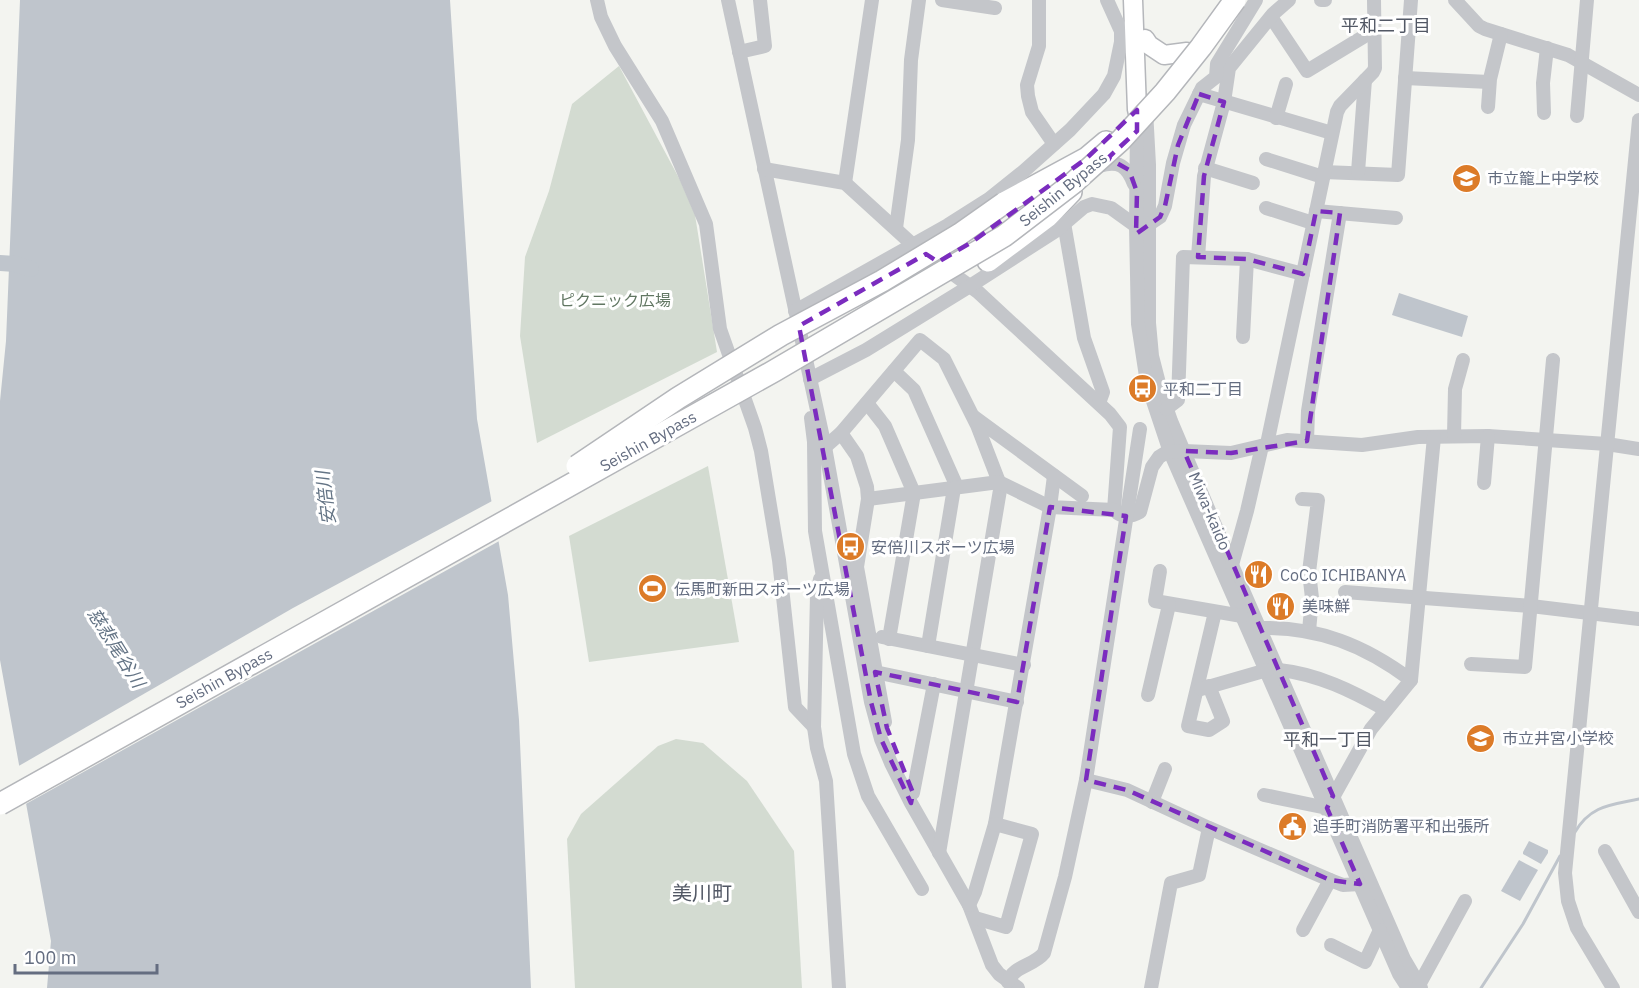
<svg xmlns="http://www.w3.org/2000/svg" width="1639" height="988" viewBox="0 0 1639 988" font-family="'IBM Plex Sans','Noto Sans JP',sans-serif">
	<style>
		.green { fill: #d3dbd1 }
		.water { fill: #bfc5cc }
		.pier { fill: #f3f4f0 }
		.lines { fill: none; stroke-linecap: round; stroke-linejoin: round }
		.stream { stroke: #bfc5cc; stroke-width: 3 }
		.river { stroke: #bfc5cc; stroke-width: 16 }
		.major-casing { stroke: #b5b7bb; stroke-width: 21 }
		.highway-casing { stroke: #b4b6ba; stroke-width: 24 }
		.minor { stroke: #c4c6ca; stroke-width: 14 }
		.major { stroke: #fff; stroke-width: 18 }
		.highway { stroke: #fff; stroke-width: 21 }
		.highway-bridge-casing { stroke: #b4b6ba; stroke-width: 24; stroke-linecap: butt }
		.highway-bridge { stroke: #fff; stroke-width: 21 }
		.marked { fill: none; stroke: #7b2cbf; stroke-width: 4.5; stroke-dasharray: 12 8; stroke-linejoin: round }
		.labels { text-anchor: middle; stroke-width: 6; stroke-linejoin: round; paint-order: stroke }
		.poi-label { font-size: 16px; fill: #646d80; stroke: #fff; text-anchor: start }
		.street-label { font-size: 16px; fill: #646d80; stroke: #fff }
		.park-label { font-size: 16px; fill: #627763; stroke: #fff }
		.neighbourhood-label { font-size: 18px; fill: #525865; stroke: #fff }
		.water-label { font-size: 18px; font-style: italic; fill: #647485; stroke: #fff }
		.quarter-label { font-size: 20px; fill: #525865; stroke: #fff }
	</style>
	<rect width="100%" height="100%" fill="#f3f4f0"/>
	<g class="green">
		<path d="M619,66L680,180L695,215L717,352L537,443L520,336L525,257L549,191L572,104Z"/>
		<path d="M708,466L739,642L589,662L569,536Z"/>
		<path d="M676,739L703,743L747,781L794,851L802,988H575L567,839L581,814L658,746Z"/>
	</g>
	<g class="water">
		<path d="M20,0H450L477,419L508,595L519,720L531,988H47L51,941L0,660V401L6,341Z"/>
		<path d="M1399,293L1468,316L1462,337L1392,315Z"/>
		<path d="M1529,841L1548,850V853L1541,864L1523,854V852Z"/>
		<path d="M1519,860L1538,870L1520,901L1501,891Z"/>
	</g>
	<path class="pier" d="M494,500L501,540L24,805L17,767L293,608Z"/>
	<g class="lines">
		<g class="stream">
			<path d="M1575,832C1591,805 1611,805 1639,799"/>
			<path d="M1481,988L1523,924L1560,856"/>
		</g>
		<path class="river" d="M0,263L15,264L31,269"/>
		<defs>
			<g id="major">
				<path d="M1133,0L1137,110"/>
				<path d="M1145,39L1149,45L1164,55L1187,52"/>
			</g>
			<g id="highway">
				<path d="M1004,203L1087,158L1106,142"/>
				<path d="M988,261L1048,216L1071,192"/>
			</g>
		</defs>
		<use href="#major" class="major-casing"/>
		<use href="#highway" class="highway-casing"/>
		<g class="minor">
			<path d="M597,0L601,17L615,46L662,121L706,224L720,329L755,428L761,451L779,560L795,707L814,727"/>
			<path d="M728,0L825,447L871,702L881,739L891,763L911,803L969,905L992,965L999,974L1018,988"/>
			<path d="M942,0L995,8"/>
			<path d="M1039,0V46L1027,85L1028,96L1032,112L1054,144"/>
			<path d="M1321,0H1325"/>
			<path d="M1455,0L1479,26L1485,29L1568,55L1639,95"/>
			<path d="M1271,17L1307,71L1373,31"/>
			<path d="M739,52L765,46L760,0"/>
			<path d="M1405,78L1489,82"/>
			<path d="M1199,94L1332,133"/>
			<path d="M1488,107L1490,79L1501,34"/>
			<path d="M1146,110L1149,165V323L1152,356L1162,395L1171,421L1232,565L1404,959L1421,988"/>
			<path d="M1544,113L1543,83L1547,48"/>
			<path d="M1577,116L1587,0"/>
			<path d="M1276,118L1286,84"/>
			<path d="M1137,122L1136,226L1138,324L1147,383L1170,452L1399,974L1408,988"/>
			<path d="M1266,159L1323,177"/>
			<path d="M1099,166C1119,160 1127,166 1134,184"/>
			<path d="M1205,168L1253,183"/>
			<path d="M764,169L845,183L913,245L978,292L1110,414L1120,427L1114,510C1122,518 1131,517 1140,512L1152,467L1159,457L1167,452L1184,451L1231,453L1287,440L1362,445L1418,437L1488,436L1607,444L1639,449"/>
			<path d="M1324,172L1398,175L1411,0"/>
			<path d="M1358,172L1365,80"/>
			<path d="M845,183L872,0"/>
			<path d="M1266,208L1313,223"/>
			<path d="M1316,211L1396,218"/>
			<path d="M1064,223L1084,338L1103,392L1099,403"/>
			<path d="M896,228L908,140L911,60L919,0"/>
			<path d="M1198,257L1204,176L1224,102L1229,68L1273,14L1289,0"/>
			<path d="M795,311L948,225L989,199L1024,171L1070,130L1104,94L1114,76L1121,42V31L1107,0"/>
			<path d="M1243,337L1247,259"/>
			<path d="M894,371L914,390L957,487"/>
			<path d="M810,379L866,350L970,286L1057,230L1084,207L1092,204L1111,208L1136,226L1148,225L1160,217L1165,206L1173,163L1184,125L1202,88L1216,77L1217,64L1256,0"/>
			<path d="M867,403L885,426L914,493L889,639"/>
			<path d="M1166,409L1178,400L1183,257L1247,259L1303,274"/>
			<path d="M974,417L1082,496"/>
			<path d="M811,418L814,442L815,531L854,754L868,796L922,889"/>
			<path d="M841,433L857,456L867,487L868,499L857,567L885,722"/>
			<path d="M1454,436L1455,389L1463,360"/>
			<path d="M1307,441L1308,411L1340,213"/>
			<path d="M1267,444L1337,112L1340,106L1373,72L1375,68L1374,0"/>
			<path d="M825,447L841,433L920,340L944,359L977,425L999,482L1000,490L939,853"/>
			<path d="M1054,476L1050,507L1114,510"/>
			<path d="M1484,483L1488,436"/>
			<path d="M868,499L999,482L1050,507L995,824L975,892L969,905"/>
			<path d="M1302,499L1318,500L1309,572L1312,598L1309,631"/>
			<path d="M1232,565L1247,511L1262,446"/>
			<path d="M1160,571L1155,601L1242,616"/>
			<path d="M820,579L817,595L814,727L817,748L826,781L839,988"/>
			<path d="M1345,592L1531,606L1639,619"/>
			<path d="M1260,628C1319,627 1364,645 1411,680"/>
			<path d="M882,637L1024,665"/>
			<path d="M928,646L954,488"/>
			<path d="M1471,664L1525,667L1553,360"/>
			<path d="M1279,670C1318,674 1352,691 1386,710"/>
			<path d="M875,672L1017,702"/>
			<path d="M1209,686L1223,721L1209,730L1188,726L1215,612"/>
			<path d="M1201,689L1267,670"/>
			<path d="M1148,695L1169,605"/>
			<path d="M1086,780L1127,790L1209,828L1330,880L1343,885L1360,884"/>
			<path d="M913,793L934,684"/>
			<path d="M1264,795L1327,808L1371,729L1411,680L1434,437"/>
			<path d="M1152,802L1165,769"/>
			<path d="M1605,851L1639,912"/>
			<path d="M975,918L1006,927L1032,834L995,824"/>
			<path d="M1303,930L1330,880"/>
			<path d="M1331,945L1365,962L1380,930"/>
			<path d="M1008,982C1014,965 1034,966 1044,953L1065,877L1086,780L1140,429"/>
			<path d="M1419,985L1465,901"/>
			<path d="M1151,988L1171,883L1199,875L1209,828"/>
			<path d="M1613,988L1577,928L1568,901L1565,873L1639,120"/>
		</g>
		<use href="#major" class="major"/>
		<use href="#highway" class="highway"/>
		<defs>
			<g id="highway-bridge">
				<path d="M577,466L678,398L781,335L882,281L960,234L1004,203"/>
				<path d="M0,804L774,371L1004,236L1072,184L1121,140L1165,92L1201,47L1235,0"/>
			</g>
		</defs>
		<use href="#highway-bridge" class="highway-bridge-casing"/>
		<use href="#highway-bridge" class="highway-bridge"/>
	</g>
	<path class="marked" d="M1199,94L1224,102L1204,176L1198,257L1247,259L1303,274L1316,211L1340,213L1307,441L1231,453L1184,451L1333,796L1327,808L1360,884L1330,880L1127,790L1086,780L1126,516L1050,507L1017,702L875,672L887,728L913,793L911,803L881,739L871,702L799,326L926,254L938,262L972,242L1087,158L1137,110V131L1108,158L1129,170L1137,192L1136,234L1160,217L1165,206L1178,145Z"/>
	<defs>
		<symbol id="school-disc" viewBox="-11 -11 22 22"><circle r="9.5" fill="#dc7b28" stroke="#fff"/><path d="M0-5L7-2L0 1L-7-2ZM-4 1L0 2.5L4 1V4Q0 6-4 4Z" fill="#fff"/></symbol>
		<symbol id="bus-disc" viewBox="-11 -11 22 22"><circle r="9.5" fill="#dc7b28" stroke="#fff"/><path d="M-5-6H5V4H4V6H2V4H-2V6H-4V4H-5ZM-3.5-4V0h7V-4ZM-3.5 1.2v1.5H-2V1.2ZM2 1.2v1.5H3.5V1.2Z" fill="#fff"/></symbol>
		<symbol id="restaurant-disc" viewBox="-11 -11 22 22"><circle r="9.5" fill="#dc7b28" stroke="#fff"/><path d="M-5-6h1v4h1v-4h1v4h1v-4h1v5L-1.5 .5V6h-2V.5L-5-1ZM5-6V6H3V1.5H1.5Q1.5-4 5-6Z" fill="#fff"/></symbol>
		<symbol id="stadium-disc" viewBox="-11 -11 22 22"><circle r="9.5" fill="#dc7b28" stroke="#fff"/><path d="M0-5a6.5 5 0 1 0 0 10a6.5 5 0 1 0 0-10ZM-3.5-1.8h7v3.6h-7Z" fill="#fff"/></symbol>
		<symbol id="civic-disc" viewBox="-11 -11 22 22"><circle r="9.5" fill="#dc7b28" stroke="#fff"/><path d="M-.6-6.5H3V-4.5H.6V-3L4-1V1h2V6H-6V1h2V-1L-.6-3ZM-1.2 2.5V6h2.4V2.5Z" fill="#fff"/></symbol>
	</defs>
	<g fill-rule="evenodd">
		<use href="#school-disc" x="1450" y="162" width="33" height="33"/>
		<use href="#bus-disc" x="1126" y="372" width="33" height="33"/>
		<use href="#bus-disc" x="834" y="530" width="33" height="33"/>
		<use href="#restaurant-disc" x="1242" y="558" width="33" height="33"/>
		<use href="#stadium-disc" x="636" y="572" width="33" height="33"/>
		<use href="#restaurant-disc" x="1264" y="590" width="33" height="33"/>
		<use href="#school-disc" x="1464" y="722" width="33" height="33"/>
		<use href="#civic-disc" x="1276" y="810" width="33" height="33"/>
	</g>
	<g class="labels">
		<g class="poi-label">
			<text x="1487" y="184">市立籠上中学校</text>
			<text x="1163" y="395">平和二丁目</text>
			<text x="871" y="553">安倍川スポーツ広場</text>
			<text x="1280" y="581">CoCo ICHIBANYA</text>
			<text x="674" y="595">伝馬町新田スポーツ広場</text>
			<text x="1302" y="612">美味鮮</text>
			<text x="1502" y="744">市立井宮小学校</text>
			<text x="1313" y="832">追手町消防署平和出張所</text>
		</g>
		<g class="street-label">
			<text transform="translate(1063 189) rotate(-39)" y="6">Seishin Bypass</text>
			<text transform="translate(648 441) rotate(-29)" y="6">Seishin Bypass</text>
			<text transform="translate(1210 511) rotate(67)" y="6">Miwa-kaido</text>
			<text transform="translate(224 678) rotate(-29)" y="6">Seishin Bypass</text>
		</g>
		<g class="park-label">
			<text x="615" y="306">ピクニック広場</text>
		</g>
		<g class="neighbourhood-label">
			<text x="1386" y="32">平和二丁目</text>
			<text x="1328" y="746">平和一丁目</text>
		</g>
		<g class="water-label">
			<text transform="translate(326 498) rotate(-97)" y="6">安倍川</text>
			<text transform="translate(116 648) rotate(58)" y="6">慈悲尾谷川</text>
		</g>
		<g class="quarter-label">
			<text x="702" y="900">美川町</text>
		</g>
	</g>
	<path d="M15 964v9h142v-9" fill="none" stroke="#646d80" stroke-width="3"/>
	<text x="24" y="964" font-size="18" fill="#646d80" stroke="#ffffff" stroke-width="4.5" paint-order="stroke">100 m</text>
</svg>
